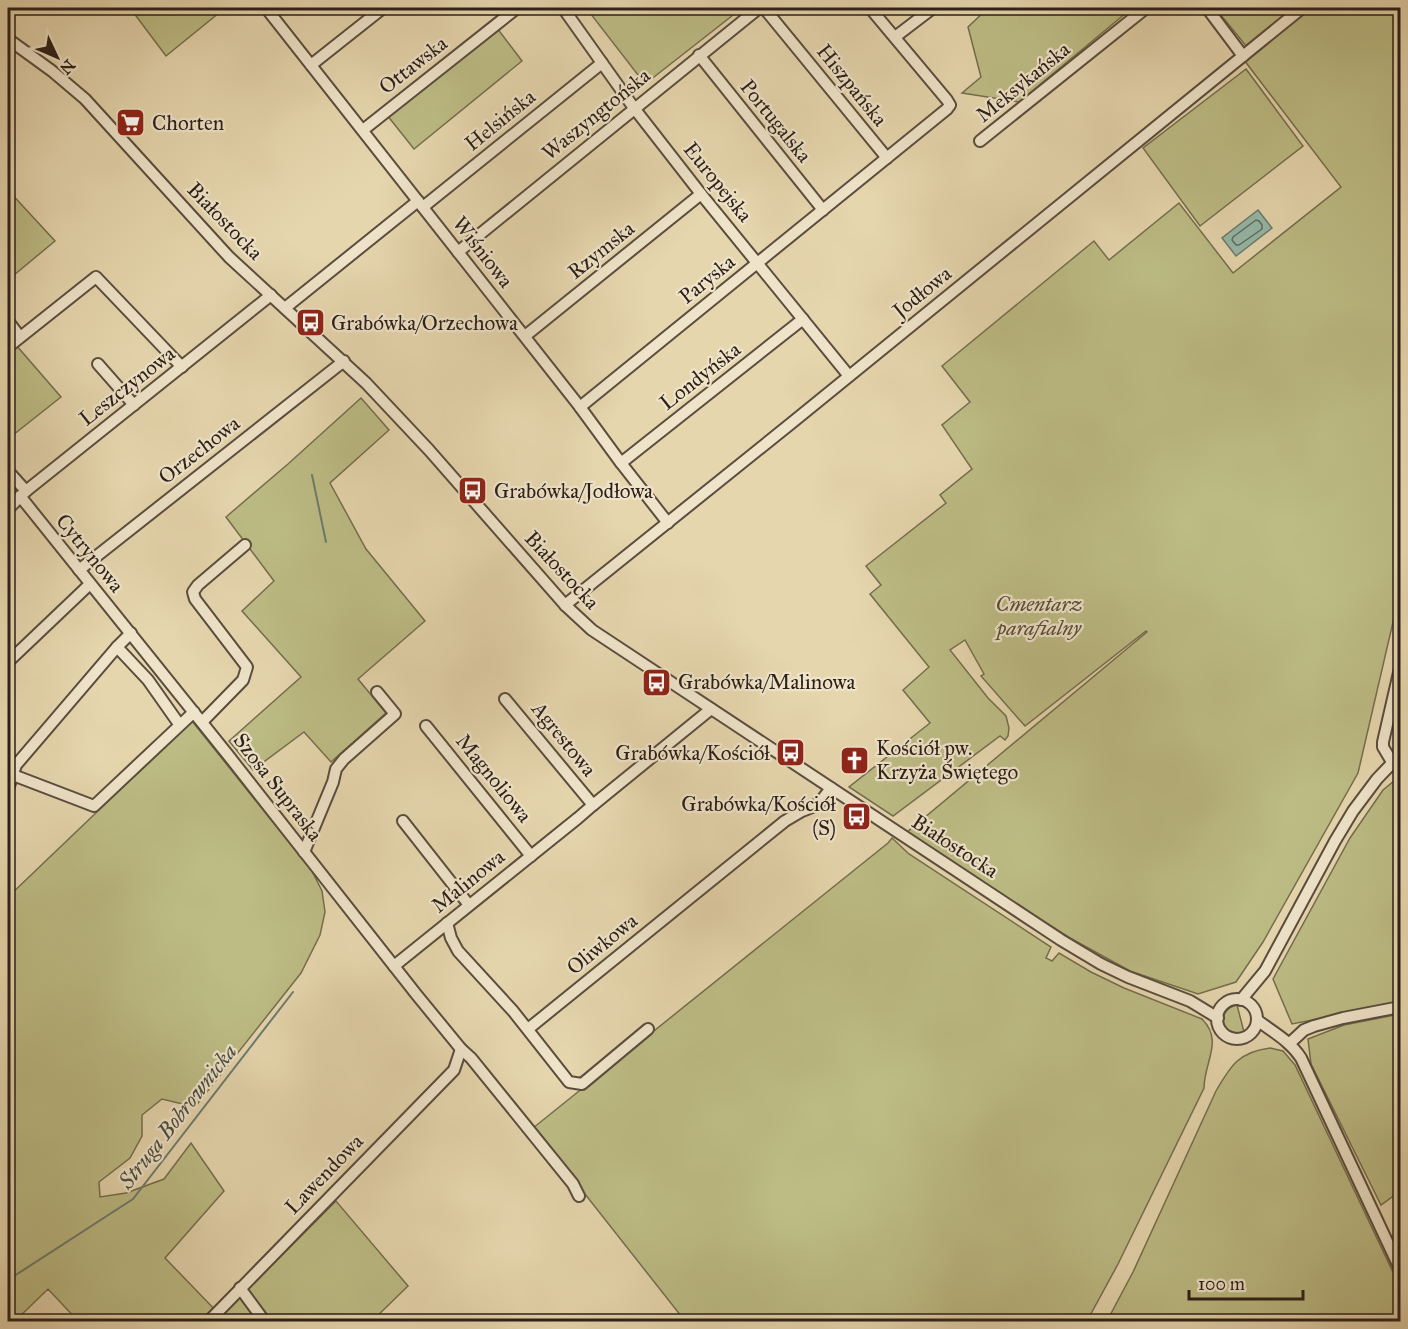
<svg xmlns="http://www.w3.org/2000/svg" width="1408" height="1329" viewBox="0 0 1408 1329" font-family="'IM FELL Great Primer',serif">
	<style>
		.green { fill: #bdbc85; stroke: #746e4e; stroke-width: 1.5 }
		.water { fill: #96b9a9; stroke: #6b7b6f; stroke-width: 1.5 }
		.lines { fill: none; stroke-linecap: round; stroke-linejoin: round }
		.shore { stroke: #606c60; stroke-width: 1.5 }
		.stream { stroke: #6b7b6f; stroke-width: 2 }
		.minor-casing { stroke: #5a4d3e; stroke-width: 14 }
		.minor { stroke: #efe4ca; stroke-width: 10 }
		.labels { text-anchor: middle; stroke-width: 4.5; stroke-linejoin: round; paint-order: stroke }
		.street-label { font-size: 21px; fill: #2b1f18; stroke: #efe4ca }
		.poi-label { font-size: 21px; fill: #2b1f18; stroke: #efe4ca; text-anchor: start }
		.park-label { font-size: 21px; font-style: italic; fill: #574e39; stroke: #efe4ca }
		.water-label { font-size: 22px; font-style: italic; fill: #4b4d44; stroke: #efe4ca }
	</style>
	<rect width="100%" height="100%" fill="#e6d6ae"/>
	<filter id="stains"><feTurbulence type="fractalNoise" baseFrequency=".00333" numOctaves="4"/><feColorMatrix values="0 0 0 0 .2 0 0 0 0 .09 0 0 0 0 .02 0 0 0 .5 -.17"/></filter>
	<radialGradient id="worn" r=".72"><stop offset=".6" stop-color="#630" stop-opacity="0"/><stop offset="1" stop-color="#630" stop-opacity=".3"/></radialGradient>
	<g class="green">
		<path d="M130,8H225L166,56Z"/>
		<path d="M597,8H742L645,84L590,13Z"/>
		<path d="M988,8H1132L1019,102L962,93L981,77L968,27Z"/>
		<path d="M1215,8H1295L1247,47Z"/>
		<path d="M1308,8H1400V592L1358,773L1263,942L1236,982L1198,994L1130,971L1070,938L906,833L1147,632L1146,631L1025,726L981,676L984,674L965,640L950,650L988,698L1006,716L1009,728L1008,736L1005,740L1000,736L893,816L849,787L930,723L903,690L929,667L870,594L881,585L866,566L946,503L940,495L972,469L942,425L970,402L942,366L1094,241L1109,260L1179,203L1233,273L1341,187L1244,60Z"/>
		<path d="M497,28L522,61L414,149L387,115Z"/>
		<path d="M1246,69L1303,146L1200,226L1143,148Z"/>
		<path d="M8,190L55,241L8,280Z"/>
		<path d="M16,345L61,397L8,439V351Z"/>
		<path d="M361,398L389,430L330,483L366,549L425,621L358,679L386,713L331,762L304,732L253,770L229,741L301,677L242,611L274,581L226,517L288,464Z"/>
		<path d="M192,721L312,871L322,891L325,912L320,935L301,973L195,1107L162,1099L142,1115V1136L130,1158L99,1182L100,1197L126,1193L164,1179L191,1143L224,1191L165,1258L221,1316L336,1201L408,1286L372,1321H78L48,1289L15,1321L8,1322V897Z"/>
		<path d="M1400,776V1003L1292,1024L1273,979L1350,838L1383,790Z"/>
		<path d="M892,838L909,854L1051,947L1046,958L1052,961L1059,953L1091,972L1124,988L1202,1019C1224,1041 1204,1062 1204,1088L1118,1264L1087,1321H685L533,1128L888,843Z"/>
		<path d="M1237,1005L1244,1032C1221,1038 1215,1010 1237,1005Z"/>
		<path d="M1400,1014V1191L1381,1205L1311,1064L1308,1039L1344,1025Z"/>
		<path d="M1270,1048L1283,1051L1295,1065L1400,1287V1321H1107L1133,1272L1216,1091C1231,1065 1239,1052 1270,1048Z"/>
	</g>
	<path class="water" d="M1258,210L1272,228L1236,256L1222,238Z"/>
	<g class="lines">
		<path class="shore" d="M1256,220L1259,221L1262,225V229L1239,245H1236L1232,240L1233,237Z"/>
		<g class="stream">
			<path d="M312,475L326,542"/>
			<path d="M8,1280L133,1199L293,992"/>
		</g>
		<defs>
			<g id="minor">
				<path d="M266,8L580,407L621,463L668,523"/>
				<path d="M563,8L634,108L701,194L849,376"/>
				<path d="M764,8L887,158"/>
				<path d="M1207,8L1243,56"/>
				<path d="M895,37L933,8"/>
				<path d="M8,39L52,71L85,99L229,257L366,383L429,450L565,605L592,630L1061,940L1101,964L1128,977L1190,1001L1218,1018"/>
				<path d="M699,55L823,210"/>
				<path d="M311,65L383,8"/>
				<path d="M363,130L517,8"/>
				<path d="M980,141L1146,8"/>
				<path d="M423,207L602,63"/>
				<path d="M458,252L759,8"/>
				<path d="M285,308L418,201"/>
				<path d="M8,321L20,337"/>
				<path d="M525,336L701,194"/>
				<path d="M8,347L96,277L182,367"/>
				<path d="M98,364L134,405"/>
				<path d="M580,407L947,109L950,105L947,100L870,8"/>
				<path d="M621,463L803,319"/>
				<path d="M8,471L26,491"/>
				<path d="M20,496L228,755L416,994L461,1049L471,1058L573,1184L579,1196"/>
				<path d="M8,509L26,491L271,295"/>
				<path d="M79,570L344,361"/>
				<path d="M565,605L794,421L1302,8"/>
				<path d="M131,633L117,647L148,680L179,724"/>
				<path d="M8,662L90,584"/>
				<path d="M505,699L593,805"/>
				<path d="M202,722L243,680L247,667L195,599L193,592L198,585L245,545"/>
				<path d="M426,726L531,856"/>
				<path d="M1392,762L1383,747V742L1400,668"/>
				<path d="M13,775L94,806L194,712"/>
				<path d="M8,789L16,765L117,647"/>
				<path d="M403,821L469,905"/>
				<path d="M304,852L333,782L336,769L344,759L395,714L377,692"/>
				<path d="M447,923L451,938L458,951L513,1011L569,1082L582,1084L648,1029"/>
				<path d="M394,966L578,818L593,805L711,709"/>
				<circle cx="1237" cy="1019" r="20"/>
				<path d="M1241,1000L1265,971L1335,841L1353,811L1377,779L1400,755"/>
				<path d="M1257,1020C1273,1032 1290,1041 1301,1058L1400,1269"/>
				<path d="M528,1029L785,821L802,811L812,807L820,802L831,788"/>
				<path d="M1290,1043L1304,1030L1314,1026L1343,1018L1400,1007"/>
				<path d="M240,1288L265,1322"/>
				<path d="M208,1322L454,1070L461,1049"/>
			</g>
		</defs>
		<use href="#minor" class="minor-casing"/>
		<use href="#minor" class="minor"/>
	</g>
	<defs>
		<symbol id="supermarket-square" viewBox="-11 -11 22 22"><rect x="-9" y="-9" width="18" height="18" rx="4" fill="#8f2418" stroke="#efe4ca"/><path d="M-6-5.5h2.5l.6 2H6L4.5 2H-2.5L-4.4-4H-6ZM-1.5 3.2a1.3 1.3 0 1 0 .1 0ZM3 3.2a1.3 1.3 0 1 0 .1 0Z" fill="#fff"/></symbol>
		<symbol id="bus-square" viewBox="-11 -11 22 22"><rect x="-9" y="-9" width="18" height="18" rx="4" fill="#8f2418" stroke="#efe4ca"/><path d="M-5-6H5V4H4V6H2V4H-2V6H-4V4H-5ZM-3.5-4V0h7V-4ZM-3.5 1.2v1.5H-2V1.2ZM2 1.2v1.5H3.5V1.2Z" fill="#fff"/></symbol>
		<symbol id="church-square" viewBox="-11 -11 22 22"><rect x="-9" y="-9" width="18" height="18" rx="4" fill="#8f2418" stroke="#efe4ca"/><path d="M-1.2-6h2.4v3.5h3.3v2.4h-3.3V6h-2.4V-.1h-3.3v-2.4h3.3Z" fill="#fff"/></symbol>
	</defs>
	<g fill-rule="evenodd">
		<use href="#supermarket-square" x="114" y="106" width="33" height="33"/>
		<use href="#bus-square" x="294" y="306" width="33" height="33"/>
		<use href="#bus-square" x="456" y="474" width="33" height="33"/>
		<use href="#bus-square" x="640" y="666" width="33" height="33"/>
		<use href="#bus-square" x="774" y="736" width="33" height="33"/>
		<use href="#church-square" x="838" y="744" width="33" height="33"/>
		<use href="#bus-square" x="840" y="800" width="33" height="33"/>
	</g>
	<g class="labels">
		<g class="street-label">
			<text transform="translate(413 65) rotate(-38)" y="7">Ottawska</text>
			<text transform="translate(1023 82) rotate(-39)" y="7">Meksykańska</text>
			<text transform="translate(852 85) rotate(51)" y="7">Hiszpańska</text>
			<text transform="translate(596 114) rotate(-39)" y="7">Waszyngtońska</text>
			<text transform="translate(500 120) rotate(-39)" y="7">Helsińska</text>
			<text transform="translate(776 121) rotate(51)" y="7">Portugalska</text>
			<text transform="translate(718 182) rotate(51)" y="7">Europejska</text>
			<text transform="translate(225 221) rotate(46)" y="7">Białostocka</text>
			<text transform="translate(601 250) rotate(-39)" y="7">Rzymska</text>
			<text transform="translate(483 252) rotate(52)" y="7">Wiśniowa</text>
			<text transform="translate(707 279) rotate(-39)" y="7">Paryska</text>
			<text transform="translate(922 292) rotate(-39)" y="7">Jodłowa</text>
			<text transform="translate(700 376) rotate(-38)" y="7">Londyńska</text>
			<text transform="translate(127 386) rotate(-38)" y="7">Leszczynowa</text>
			<text transform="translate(199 450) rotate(-38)" y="7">Orzechowa</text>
			<text transform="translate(90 553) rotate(51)" y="7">Cytrynowa</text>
			<text transform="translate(562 570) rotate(47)" y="7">Białostocka</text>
			<text transform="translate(564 739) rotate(51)" y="7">Agrestowa</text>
			<text transform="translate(494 778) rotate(51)" y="7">Magnoliowa</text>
			<text transform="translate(278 787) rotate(52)" y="7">Szosa Supraska</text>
			<text transform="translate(955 846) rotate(33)" y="7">Białostocka</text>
			<text transform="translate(468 881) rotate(-39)" y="7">Malinowa</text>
			<text transform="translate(602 944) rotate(-39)" y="7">Oliwkowa</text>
			<text transform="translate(324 1174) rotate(-46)" y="7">Lawendowa</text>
		</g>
		<g class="poi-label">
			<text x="152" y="130">Chorten</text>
			<text x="331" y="330">Grabówka/Orzechowa</text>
			<text x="494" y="498">Grabówka/Jodłowa</text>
			<text x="678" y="689">Grabówka/Malinowa</text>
			<text x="876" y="755">Kościół pw.<tspan x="876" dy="24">Krzyża Świętego</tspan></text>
			<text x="770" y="760" text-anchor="end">Grabówka/Kościół</text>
			<text x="836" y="811" text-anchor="end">Grabówka/Kościół<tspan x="836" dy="24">(S)</tspan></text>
		</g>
		<g class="park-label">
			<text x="1039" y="611">Cmentarz<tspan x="1039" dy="24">parafialny</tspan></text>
		</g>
		<g class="water-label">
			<text transform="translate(177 1116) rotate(-52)" y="8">Struga Bobrownicka</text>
		</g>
	</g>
	<rect width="1408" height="1329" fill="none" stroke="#e6d6ae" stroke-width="30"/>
	<rect x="9" y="9" width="1390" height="1311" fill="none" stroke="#2b1f18" stroke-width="3"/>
	<rect x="15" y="15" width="1378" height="1299" fill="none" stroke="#2b1f18" stroke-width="1.5"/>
	<g transform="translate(57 57) rotate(134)" stroke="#efe4ca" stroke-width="4.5" paint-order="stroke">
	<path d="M0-4.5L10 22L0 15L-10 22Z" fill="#2b1f18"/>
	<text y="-9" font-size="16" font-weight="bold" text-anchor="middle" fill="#2b1f18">N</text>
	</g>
	<path d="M1189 1290v9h114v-9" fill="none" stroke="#2b1f18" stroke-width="3"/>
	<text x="1198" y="1290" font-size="18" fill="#2b1f18" stroke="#efe4ca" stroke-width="4.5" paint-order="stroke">100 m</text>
	<rect width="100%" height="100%" filter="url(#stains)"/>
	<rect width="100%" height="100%" fill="url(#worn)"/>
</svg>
